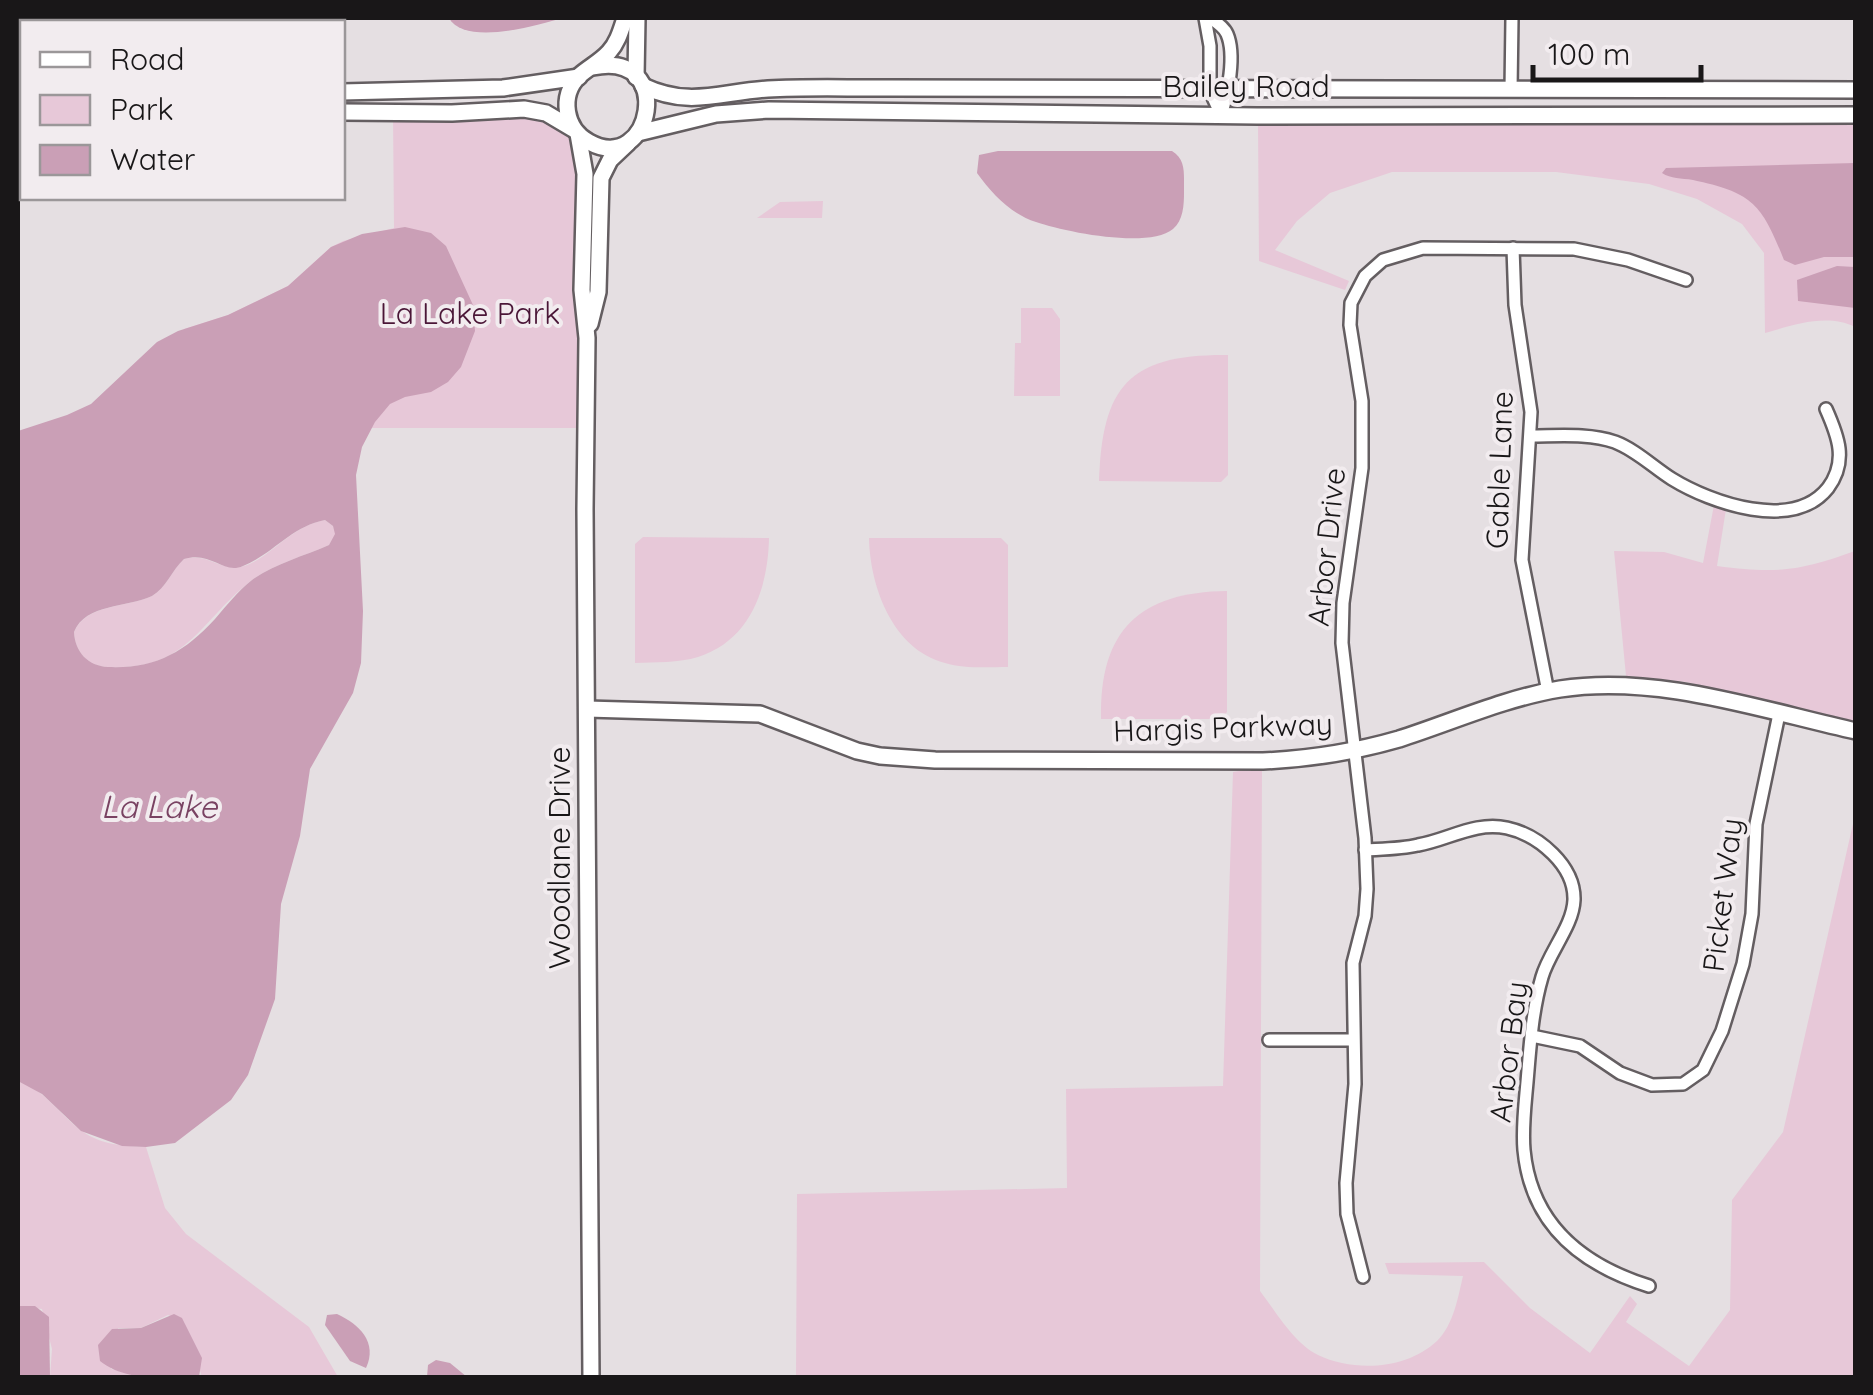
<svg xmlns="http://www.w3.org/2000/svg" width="1873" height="1395" viewBox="0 0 1873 1395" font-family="Quicksand,sans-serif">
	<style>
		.green { fill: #e7c8d8 }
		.water { fill: #ca9fb6; fill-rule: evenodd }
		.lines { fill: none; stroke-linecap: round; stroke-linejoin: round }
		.street-casing { stroke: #645e61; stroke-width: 16 }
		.secondary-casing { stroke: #645e61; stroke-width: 20 }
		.street { stroke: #fff; stroke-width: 11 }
		.secondary { stroke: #fff; stroke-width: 15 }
		.labels { text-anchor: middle; stroke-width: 8; stroke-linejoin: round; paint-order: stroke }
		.street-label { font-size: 30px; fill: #191718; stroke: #f2ecef }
		.park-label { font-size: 30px; fill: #4a1637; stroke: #f2ecef }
		.water-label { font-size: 32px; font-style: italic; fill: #794262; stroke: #f2ecef }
	</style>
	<rect width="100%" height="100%" fill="#e5dfe2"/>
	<g class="green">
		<path d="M524,109L578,134L587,428H184V329L228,315L288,286L331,247L343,241L394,228L393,113Z"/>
		<path d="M1855,123V327C1827,313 1793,325 1765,333L1764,253L1742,224L1697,199L1649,184L1556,172H1392L1330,193L1297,221L1275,250L1349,281L1345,290L1259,261L1258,124Z"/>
		<path d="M823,201L822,218H757L780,202Z"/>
		<path d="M1021,308H1052L1060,319V396H1014L1015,343H1021Z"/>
		<path d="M1228,355V475L1221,482L1099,481C1102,385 1130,354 1228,355Z"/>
		<path d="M1714,505L1726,509L1717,566C1777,574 1799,571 1855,551V723L1686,682L1626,676L1614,551L1664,552L1703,563Z"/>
		<path d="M325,520L333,526L336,534L329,545C304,556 274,564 252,580C198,622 189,671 107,667C88,666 75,652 74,632C87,603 127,608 152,596C166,588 172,570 184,559C210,552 220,573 244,566C272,557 289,527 325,520Z"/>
		<path d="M643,537L769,538C768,588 751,640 698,657C679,663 655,662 635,663V544Z"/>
		<path d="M869,538H1001L1008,545V667C988,667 965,669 945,663C892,649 870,586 869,538Z"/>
		<path d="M1227,591V712L1220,719H1101C1099,630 1140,592 1227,591Z"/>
		<path d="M1262,767L1260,1291C1276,1312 1294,1343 1318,1355C1354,1372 1406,1370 1437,1341C1454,1324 1458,1297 1463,1276L1389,1274L1385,1263L1484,1262L1530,1308L1590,1353L1630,1296L1637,1304L1626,1322L1689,1366L1730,1310L1732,1200L1783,1132L1855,815V1377L796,1378L797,1194L1067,1188L1066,1089L1223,1086L1233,772Z"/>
		<path d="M18,1081C45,1090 60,1115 82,1131C101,1145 124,1146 146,1147L165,1208L186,1234L309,1327L338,1377H199L201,1374L184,1322L168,1315L141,1328H118L111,1369L148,1377H50L52,1349L42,1309L18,1306Z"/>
	</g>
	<g class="water">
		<path d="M449,18H562C537,26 464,46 449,18Z"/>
		<path d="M998,151H1172C1185,159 1184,171 1184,185C1184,200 1185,219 1173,229C1149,249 1065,232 1036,222C1011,214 992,194 977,173L979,155Z"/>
		<path d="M1855,163V257H1824L1795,265L1784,260C1762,205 1754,193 1693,180C1681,178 1671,179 1662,173L1666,168Z"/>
		<path d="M405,227L431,233L446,246L473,305L475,331L461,367L448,382L431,392L405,397L390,404L375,422L362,447L356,475L363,611L361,663L353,693L310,769L300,836L281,904L275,999L248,1075L231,1100L175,1143L146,1147L122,1146L81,1131L42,1094L18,1081V431L67,415L91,404L157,342L178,331L228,315L288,286L331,247L362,234ZM325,520L333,526L335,534L329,545C304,556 274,564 252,580C238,591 227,605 215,619C184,653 154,669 108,667C88,666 75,652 74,632C86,603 127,608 152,596C166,588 172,570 184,559C212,551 223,575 243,566C273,554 292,526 325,520Z"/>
		<path d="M1837,266L1855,267V308L1798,301L1797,280Z"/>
		<path d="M18,1306H35L49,1317L50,1377H18Z"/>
		<path d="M174,1314L182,1318L202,1358L199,1377C167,1378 126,1382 100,1361L98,1345L112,1329L141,1328Z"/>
		<path d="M337,1314C359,1324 378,1342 366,1368L350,1361L325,1325L327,1315Z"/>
		<path d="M436,1360L450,1363L467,1377H427L428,1365Z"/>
	</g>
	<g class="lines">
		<defs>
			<g id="street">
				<path d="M1205,18L1210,46V91L1221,115"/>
				<path d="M1210,18C1216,22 1224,27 1227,34C1236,55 1228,94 1221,115"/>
				<path d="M1511,90L1512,18"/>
				<path d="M1513,248L1515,305L1531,412L1522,560L1548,692"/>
				<path d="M1531,436C1558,436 1589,433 1615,442C1636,450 1653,467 1672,479C1711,503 1793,532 1828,488C1848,461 1838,436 1826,409"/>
				<path d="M1365,850C1383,849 1401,849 1418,845C1448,840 1475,821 1507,828C1539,835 1575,866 1574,900C1573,926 1549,952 1542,977C1532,1011 1530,1047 1527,1082C1525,1105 1522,1128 1524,1150C1531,1225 1582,1265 1649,1286"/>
				<path d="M1532,1036L1580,1046L1620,1073L1652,1085L1683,1084L1703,1070L1722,1031L1743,964L1752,914L1756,824L1779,714"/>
				<path d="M1269,1040H1352"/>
				<path d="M1363,1277L1347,1214L1346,1183L1355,1084L1353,963L1365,916L1367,889L1365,838L1342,643L1343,603L1362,468V401L1350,325L1351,303L1365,276L1383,260L1423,248L1574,249L1628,260L1686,280"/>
			</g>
			<g id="secondary">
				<path d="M593,67C677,49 652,177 589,142C565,129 559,96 579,76C589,67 600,62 609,52C618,42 621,30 625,18"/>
				<path d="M636,77L637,18"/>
				<path d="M643,86C690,108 720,92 768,89C803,87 839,88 874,88C1201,90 1528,89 1856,90"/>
				<path d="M342,92L503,88L579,77"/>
				<path d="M18,100H22"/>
				<path d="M342,112L452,113L524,109L546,113L573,129"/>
				<path d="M638,133L716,114L769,110L1257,116L1856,115"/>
				<path d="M578,134L585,174L582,290L587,338L585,509L591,1378"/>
				<path d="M590,324L598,292L601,178L610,160L628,143"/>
				<path d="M587,709L760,714L857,751L880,756L935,760L1263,761C1309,759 1354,752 1399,739C1452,722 1505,698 1560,689C1658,674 1761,710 1856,731"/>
			</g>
		</defs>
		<use href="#street" class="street-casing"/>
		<use href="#secondary" class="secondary-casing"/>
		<use href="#street" class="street"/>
		<use href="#secondary" class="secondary"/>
	</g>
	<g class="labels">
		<g class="street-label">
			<text x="1246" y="97">Bailey Road</text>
			<text transform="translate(1500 470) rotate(-88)" y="10">Gable Lane</text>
			<text transform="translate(1327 547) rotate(-84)" y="10">Arbor Drive</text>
			<text transform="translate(1223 728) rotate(-2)" y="10">Hargis Parkway</text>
			<text transform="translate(560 858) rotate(-90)" y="10">Woodlane Drive</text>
			<text transform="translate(1723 895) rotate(-83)" y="10">Picket Way</text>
			<text transform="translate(1509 1052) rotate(-83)" y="10">Arbor Bay</text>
		</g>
		<g class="park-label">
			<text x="470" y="324">La Lake Park</text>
		</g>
		<g class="water-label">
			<text x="159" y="818">La Lake</text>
		</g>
	</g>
	<rect width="1873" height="1395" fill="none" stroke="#191718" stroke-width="40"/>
	<rect x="20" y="20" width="325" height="180" fill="#f2ecef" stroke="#9b9799" stroke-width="2.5"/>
	<rect x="40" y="52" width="50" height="15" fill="#ffffff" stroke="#9b9799" stroke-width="2.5"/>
	<text x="110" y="70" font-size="30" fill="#191718">Road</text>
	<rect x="40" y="95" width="50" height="30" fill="#e7c8d8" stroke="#9b9799" stroke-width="2.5"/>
	<text x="110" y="120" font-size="30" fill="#191718">Park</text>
	<rect x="40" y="145" width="50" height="30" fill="#ca9fb6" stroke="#9b9799" stroke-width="2.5"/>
	<text x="110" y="170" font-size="30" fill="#191718">Water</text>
	<path d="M1533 65v15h168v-15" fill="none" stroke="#191718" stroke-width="5"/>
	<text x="1548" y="65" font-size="30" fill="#191718" stroke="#f2ecef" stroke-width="8" paint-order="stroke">100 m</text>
</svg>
